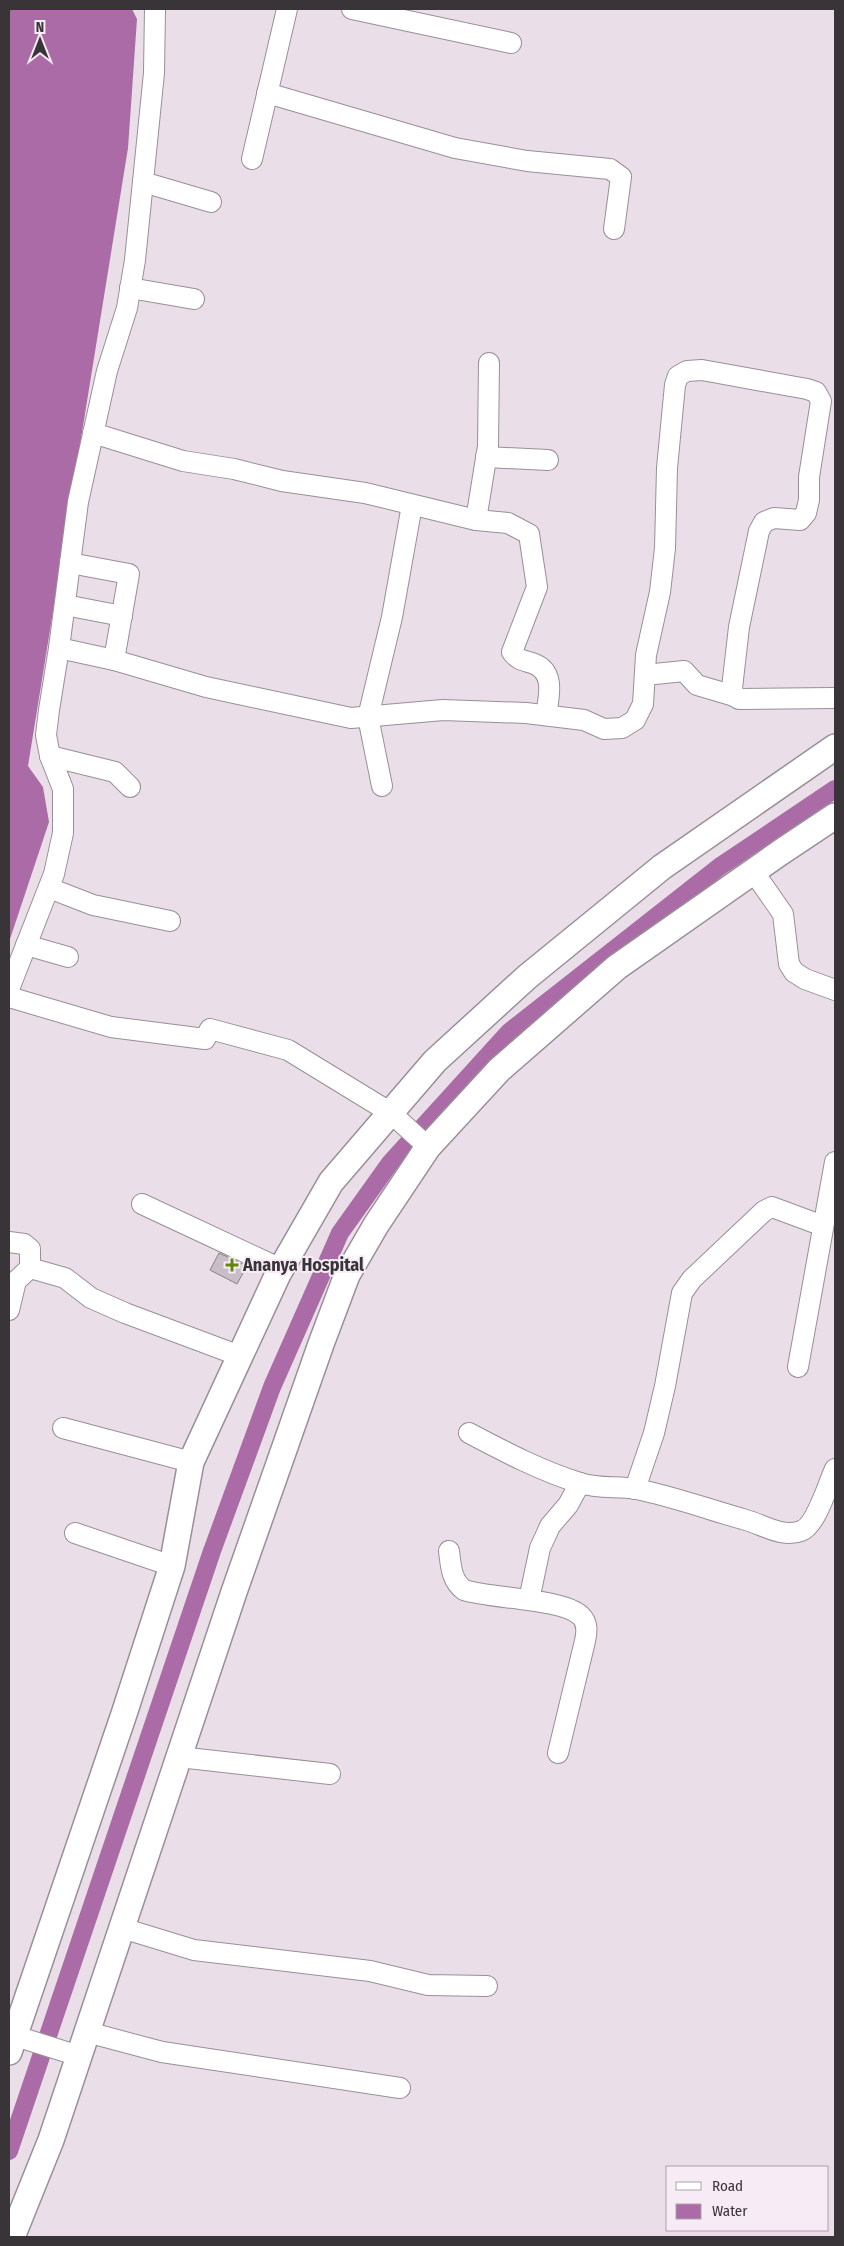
<svg xmlns="http://www.w3.org/2000/svg" width="844" height="2246" viewBox="0 0 844 2246" font-family="'Fira Sans Condensed',sans-serif">
	<style>
		.water { fill: #ab6ba6 }
		.lines { fill: none; stroke-linecap: round; stroke-linejoin: round }
		.canal { stroke: #ab6ba6; stroke-width: 18 }
		.building { fill: #c8bec7; stroke: #8a8189 }
		.minor-casing { stroke: #998f98; stroke-width: 22 }
		.tertiary-casing { stroke: #998f98; stroke-width: 28 }
		.minor { stroke: #fff; stroke-width: 20 }
		.tertiary { stroke: #fff; stroke-width: 25 }
		.poi-dot { fill: #618609; stroke: #f7ecf6; stroke-width: 2 }
		.labels { text-anchor: middle; stroke-width: 4; stroke-linejoin: round; paint-order: stroke }
		.poi-label { font-size: 18px; font-weight: bold; fill: #383438; stroke: #f7ecf6; text-anchor: start }
	</style>
	<rect width="100%" height="100%" fill="#eadfe8"/>
	<path class="water" d="M9,9H132L137,19L128,148L28,766L43,787L49,822L9,942Z"/>
	<g class="lines">
		<path class="canal" d="M9,2151L212,1551L272,1387L340,1233L390,1163L509,1032L719,867L835,789"/>
	</g>
	<path class="building" d="M219,1253L247,1266L237,1284L210,1270Z"/>
	<g class="lines">
		<defs>
			<g id="minor">
				<path d="M352,9L511,43"/>
				<path d="M267,93L455,148L527,161L610,169L621,177L614,229"/>
				<path d="M252,159L287,9"/>
				<path d="M143,182L211,202"/>
				<path d="M130,288L194,299"/>
				<path d="M93,433L183,461L234,469L282,481L365,493L476,520L508,523L529,534L537,587L512,652C518,660 522,660 532,663C556,671 549,696 546,715"/>
				<path d="M486,457L548,460"/>
				<path d="M476,520L488,446L489,363"/>
				<path d="M70,563L129,574L114,660"/>
				<path d="M65,605L122,616"/>
				<path d="M59,648L114,660L206,687L351,718L443,710L526,713L584,720L604,729L622,728L635,720L643,704L646,655L660,592L665,548L667,468L675,385L678,376L687,371L702,370L807,389L816,392L821,401L809,477V500L806,513L800,520L774,518L764,522L759,531L739,627L732,688L734,696L739,699L833,698"/>
				<path d="M645,675L684,671L697,685L734,696"/>
				<path d="M50,756L115,772L130,787"/>
				<path d="M382,786L368,717L392,617L412,505"/>
				<path d="M753,871L783,914L789,964L794,972L805,979L835,990"/>
				<path d="M49,888L93,905L170,921"/>
				<path d="M26,945L68,957"/>
				<path d="M9,989L54,874L63,833V789L50,756L46,735L49,710L59,648L78,502L107,371L127,308L135,260L154,73L155,9"/>
				<path d="M9,997L111,1027L205,1039L210,1029L288,1050L391,1113L428,1147"/>
				<path d="M142,1204L281,1269"/>
				<path d="M9,1242L24,1244L30,1249V1268L65,1278L91,1298L125,1313L240,1356"/>
				<path d="M9,1310L16,1281L30,1268"/>
				<path d="M798,1367L835,1162"/>
				<path d="M63,1428L191,1462"/>
				<path d="M469,1433C505,1452 541,1471 580,1483C599,1489 617,1486 636,1489C672,1496 710,1510 746,1520C763,1525 783,1538 801,1531C816,1526 828,1484 835,1469"/>
				<path d="M635,1489L654,1433L665,1386L682,1293L692,1279L764,1211L772,1207L823,1226"/>
				<path d="M75,1533L172,1566"/>
				<path d="M449,1551C451,1566 451,1580 464,1590C491,1599 562,1598 581,1616C588,1623 587,1632 585,1641L558,1753"/>
				<path d="M529,1600L540,1548L546,1535L550,1526L568,1505L580,1483"/>
				<path d="M179,1757L330,1774"/>
				<path d="M122,1928L194,1950L370,1971L428,1985L487,1986"/>
				<path d="M87,2032L162,2052L400,2088"/>
				<path d="M9,2034L79,2056"/>
			</g>
			<g id="tertiary">
				<path d="M9,2052L124,1714L172,1566L191,1462L278,1274L331,1182L435,1061L527,977L662,867L835,747"/>
				<path d="M12,2237L51,2140L234,1592L321,1344L347,1275L376,1225L428,1147L499,1070L617,967L781,852L835,816"/>
			</g>
		</defs>
		<use href="#minor" class="minor-casing"/>
		<use href="#tertiary" class="tertiary-casing"/>
		<use href="#minor" class="minor"/>
		<use href="#tertiary" class="tertiary"/>
	</g>
	<path class="poi-dot" d="M229.5 1257.5h5v5h5v5h-5v5h-5v-5h-5v-5h5z"/>
	<g class="labels">
		<g class="poi-label">
			<text x="243" y="1271">Ananya Hospital</text>
		</g>
	</g>
	<rect width="844" height="2246" fill="none" stroke="#383438" stroke-width="20"/>
	<rect x="666" y="2166" width="162" height="65" fill="#f7ecf6" stroke="#aba2aa"/>
	<rect x="676" y="2182" width="25" height="8" fill="#ffffff" stroke="#aba2aa"/>
	<text x="712" y="2191" font-size="15" fill="#383438">Road</text>
	<rect x="676" y="2204" width="25" height="15" fill="#ab6ba6" stroke="#aba2aa"/>
	<text x="712" y="2216" font-size="15" fill="#383438">Water</text>
	<g transform="translate(40 40)" stroke="#f7ecf6" stroke-width="4" paint-order="stroke">
	<path d="M0-4L9 19L0 12L-9 19Z" fill="#383438"/>
	<text y="-8" font-size="14" font-weight="bold" text-anchor="middle" fill="#383438">N</text>
	</g>
</svg>
